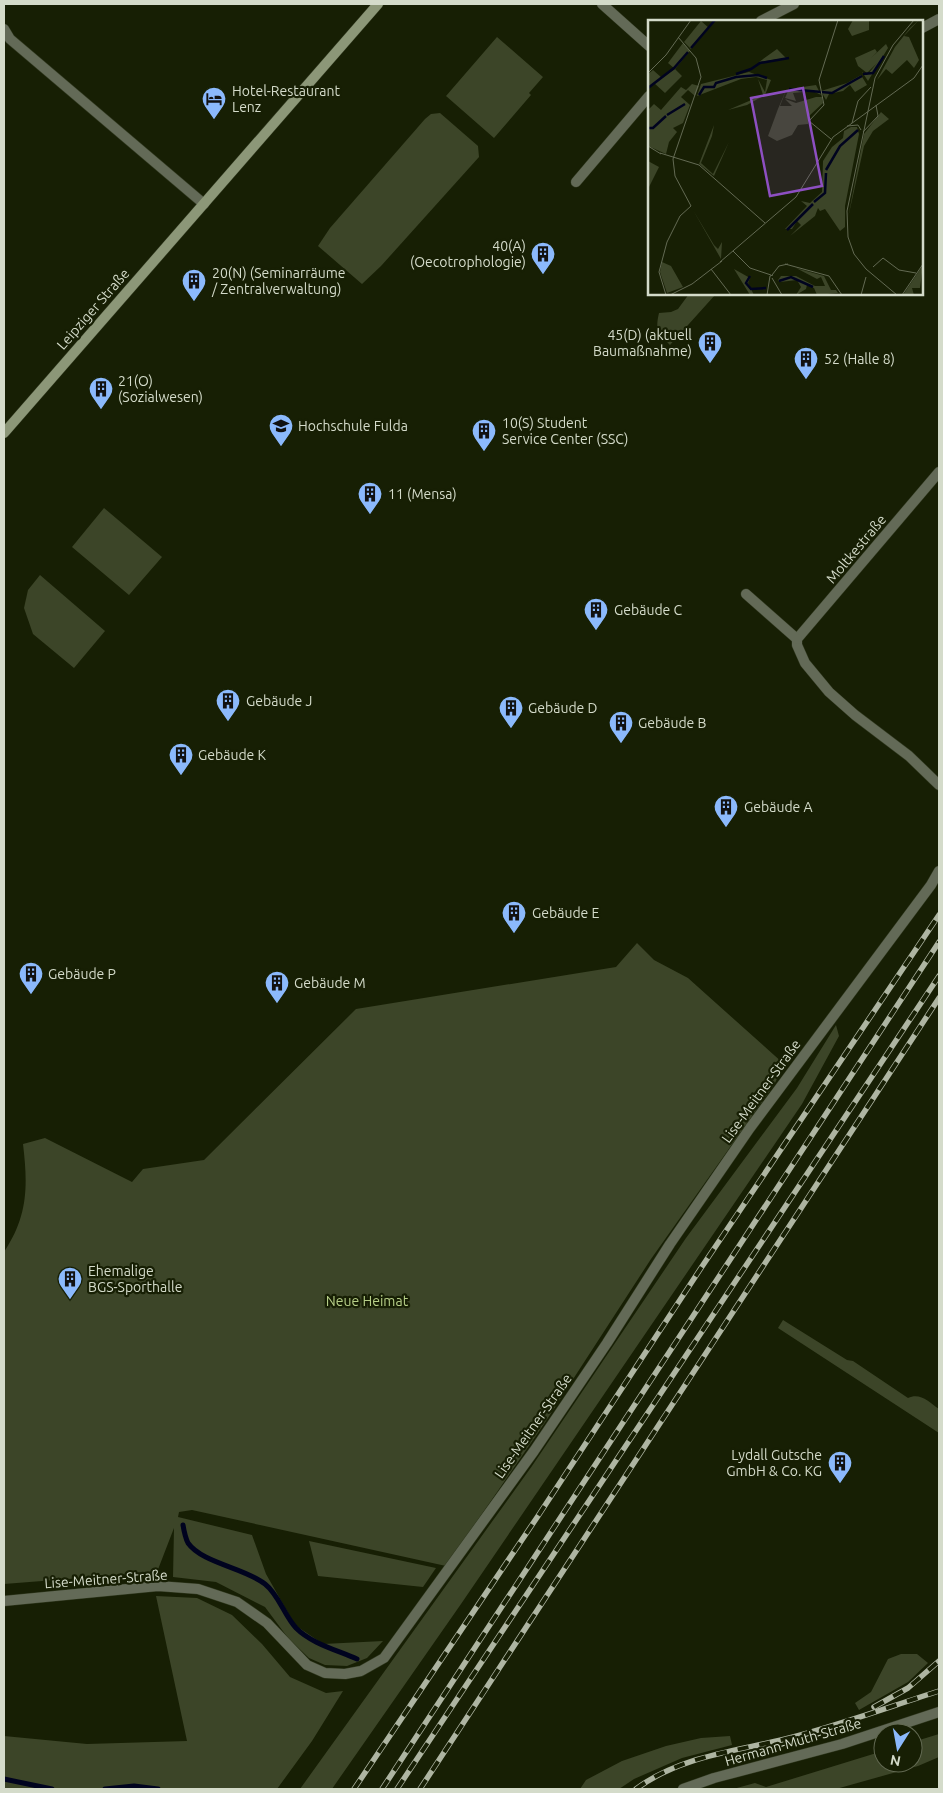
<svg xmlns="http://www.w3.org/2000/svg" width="943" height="1793" viewBox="0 0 943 1793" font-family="Ubuntu,sans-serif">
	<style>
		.green { fill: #3c4528 }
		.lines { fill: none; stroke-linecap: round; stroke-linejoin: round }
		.stream { stroke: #00031f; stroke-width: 5 }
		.minor-casing { stroke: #313920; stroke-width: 11 }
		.secondary-casing { stroke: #313920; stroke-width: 11 }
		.minor { stroke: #636a57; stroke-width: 10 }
		.secondary { stroke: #8c9778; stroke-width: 10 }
		.rail-casing { stroke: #aeb5a2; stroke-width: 5.5 }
		.rail { stroke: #171f04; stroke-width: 4; stroke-dasharray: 11; stroke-linecap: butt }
		.labels { text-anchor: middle; stroke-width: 4.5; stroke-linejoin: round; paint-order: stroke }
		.poi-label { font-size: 14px; fill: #d4dbca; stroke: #171f04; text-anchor: start }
		.street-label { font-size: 14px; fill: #d4dbca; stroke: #171f04 }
		.park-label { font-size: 14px; fill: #b7cf88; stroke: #171f04 }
		.inset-river { fill: none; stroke: #00031f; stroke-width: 2.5 }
		.inset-road { fill: none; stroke: #636a53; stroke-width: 1 }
		.view { fill: #8d4fc1; fill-opacity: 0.15; stroke: #8d4fc1; stroke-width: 2.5 }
		.inset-edge { fill: none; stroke: #d4dbca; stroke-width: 2.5 }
	</style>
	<rect width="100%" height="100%" fill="#171f04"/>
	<g class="green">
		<path d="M497,37L543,77L529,93L531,95L494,138L446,96Z"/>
		<path d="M440,113L478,146L479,157L381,266L362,284L318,246L330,228L425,119L431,114Z"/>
		<path d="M689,294L715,295L670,345C658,333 655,330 659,313L671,312L678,309Z"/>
		<path d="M104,508L162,557L129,595L72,547Z"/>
		<path d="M40,575L105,631L74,668L33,634L24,608L28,590Z"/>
		<path d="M637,943L654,960L688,978L784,1064L774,1085L651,1259L544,1424L446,1566L192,1510L179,1512L178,1517L252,1535L266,1574L295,1625L323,1644L383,1641L367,1658L347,1666L325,1665L309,1658L288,1638L265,1607L216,1582L173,1577L174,1528L157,1572L4,1584V1252C28,1216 28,1186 23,1144L45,1138L132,1182L143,1169L204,1160L356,1009L616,967Z"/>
		<path d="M836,1025L839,1036L802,1104L461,1604L334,1786L332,1789H300L532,1466L686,1238L797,1088Z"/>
		<path d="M783,1320L847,1360L853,1361L908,1398C920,1392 929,1402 939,1409V1433L778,1328Z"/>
		<path d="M309,1541L436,1568L423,1587L318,1576Z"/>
		<path d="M156,1596L197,1598L232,1615L262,1644L290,1677L326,1693L343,1691L312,1741L277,1789H4V1736L87,1744L187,1741Z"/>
		<path d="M901,1654H917L928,1663L908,1682L859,1710L855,1703L871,1692L888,1659Z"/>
		<path d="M939,1734V1757L918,1766L836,1789H733L755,1783L766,1787L883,1751V1763H913V1742Z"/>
		<path d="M730,1736L732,1745L682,1758L634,1779L619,1789H580L586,1780L622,1761L666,1746L701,1738Z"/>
	</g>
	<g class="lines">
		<g class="stream">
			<path d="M183,1525C184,1531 185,1537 188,1543C202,1563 245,1568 265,1584C279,1595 284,1615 296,1628C312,1644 337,1650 357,1659"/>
			<path d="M4,1779L52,1789"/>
			<path d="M105,1789L134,1786L158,1789"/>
		</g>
		<defs>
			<g id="minor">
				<path d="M602,4L649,46"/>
				<path d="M761,21L794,4"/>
				<path d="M922,28L939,19"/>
				<path d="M4,29L10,39L204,204"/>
				<path d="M576,182L649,96"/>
				<path d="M939,472L797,639V645L805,663L829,692L855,715L909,756L939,785"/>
				<path d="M746,594L797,639"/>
				<path d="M4,1601L158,1586L198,1589L237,1602L267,1623L307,1665L325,1673L345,1674L361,1671L384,1658L534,1451L607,1343L670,1244L750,1128L931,885L939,871"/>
				<path d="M683,1789L714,1778L842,1744L939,1712"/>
			</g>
			<path id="secondary" d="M4,433L378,4"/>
		</defs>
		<use href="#minor" class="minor-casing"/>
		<use href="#secondary" class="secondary-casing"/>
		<use href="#minor" class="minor"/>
		<use href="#secondary" class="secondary"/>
		<defs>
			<g id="rail">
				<path d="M874,1707L908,1688L939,1661"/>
				<path d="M354,1789L538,1516L701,1268L939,915"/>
				<path d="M382,1789L939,942"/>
				<path d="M397,1789L939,976"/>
				<path d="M420,1789L939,998"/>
				<path d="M636,1789C683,1754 742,1751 797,1736C845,1723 892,1706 939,1691"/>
			</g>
		</defs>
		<use href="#rail" class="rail-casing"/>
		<use href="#rail" class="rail"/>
	</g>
	<defs>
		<symbol id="hotel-pin" viewBox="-11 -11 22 30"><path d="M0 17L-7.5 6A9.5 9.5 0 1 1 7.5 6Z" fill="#8bb9fc" stroke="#171f04"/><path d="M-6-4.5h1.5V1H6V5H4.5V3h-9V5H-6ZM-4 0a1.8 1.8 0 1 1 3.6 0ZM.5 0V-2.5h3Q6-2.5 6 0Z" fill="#111"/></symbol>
		<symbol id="building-pin" viewBox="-11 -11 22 30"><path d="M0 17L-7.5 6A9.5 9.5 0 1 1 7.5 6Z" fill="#8bb9fc" stroke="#171f04"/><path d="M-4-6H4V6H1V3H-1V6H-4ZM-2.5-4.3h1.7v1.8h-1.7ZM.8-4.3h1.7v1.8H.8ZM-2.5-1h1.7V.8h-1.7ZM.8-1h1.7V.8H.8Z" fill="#111"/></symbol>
		<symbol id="university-pin" viewBox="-11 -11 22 30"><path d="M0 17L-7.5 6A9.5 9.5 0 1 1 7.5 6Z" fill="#8bb9fc" stroke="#171f04"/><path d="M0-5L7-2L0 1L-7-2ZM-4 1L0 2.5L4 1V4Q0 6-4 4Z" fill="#111"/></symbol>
	</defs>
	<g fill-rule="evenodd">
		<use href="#hotel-pin" x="200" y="85" width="28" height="38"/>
		<use href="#building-pin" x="529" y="240" width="28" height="38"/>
		<use href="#building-pin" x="180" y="267" width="28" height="38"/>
		<use href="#building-pin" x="696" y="329" width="28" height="38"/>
		<use href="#building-pin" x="792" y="345" width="28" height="38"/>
		<use href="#building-pin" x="87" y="375" width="28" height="38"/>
		<use href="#university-pin" x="267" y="412" width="28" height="38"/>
		<use href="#building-pin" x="470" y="417" width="28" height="38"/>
		<use href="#building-pin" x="356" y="480" width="28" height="38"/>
		<use href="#building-pin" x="582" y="596" width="28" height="38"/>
		<use href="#building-pin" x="214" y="687" width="28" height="38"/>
		<use href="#building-pin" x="497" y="694" width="28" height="38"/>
		<use href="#building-pin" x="607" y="709" width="28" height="38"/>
		<use href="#building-pin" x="167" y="741" width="28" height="38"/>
		<use href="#building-pin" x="712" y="793" width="28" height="38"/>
		<use href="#building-pin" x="500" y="899" width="28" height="38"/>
		<use href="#building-pin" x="17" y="960" width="28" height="38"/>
		<use href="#building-pin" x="263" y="969" width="28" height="38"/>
		<use href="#building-pin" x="56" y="1265" width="28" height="38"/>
		<use href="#building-pin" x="826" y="1449" width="28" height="38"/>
	</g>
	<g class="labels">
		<g class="poi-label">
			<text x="232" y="96">Hotel-Restaurant<tspan x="232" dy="16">Lenz</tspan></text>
			<text x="526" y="251" text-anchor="end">40(A)<tspan x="526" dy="16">(Oecotrophologie)</tspan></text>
			<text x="212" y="278">20(N) (Seminarräume<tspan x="212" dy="16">/ Zentralverwaltung)</tspan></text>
			<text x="692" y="340" text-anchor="end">45(D) (aktuell<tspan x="692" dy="16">Baumaßnahme)</tspan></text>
			<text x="824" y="364">52 (Halle 8)</text>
			<text x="118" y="386">21(O)<tspan x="118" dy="16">(Sozialwesen)</tspan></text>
			<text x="502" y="428">10(S) Student<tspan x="502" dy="16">Service Center (SSC)</tspan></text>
			<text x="298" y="431">Hochschule Fulda</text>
			<text x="388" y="499">11 (Mensa)</text>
			<text x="614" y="615">Gebäude C</text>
			<text x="246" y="706">Gebäude J</text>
			<text x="528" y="713">Gebäude D</text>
			<text x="638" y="728">Gebäude B</text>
			<text x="198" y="760">Gebäude K</text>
			<text x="744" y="812">Gebäude A</text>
			<text x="532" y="918">Gebäude E</text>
			<text x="48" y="979">Gebäude P</text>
			<text x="294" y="988">Gebäude M</text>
			<text x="88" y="1276">Ehemalige<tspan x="88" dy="16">BGS-Sporthalle</tspan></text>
			<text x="822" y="1460" text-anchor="end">Lydall Gutsche<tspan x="822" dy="16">GmbH &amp; Co. KG</tspan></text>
		</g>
		<g class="street-label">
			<text transform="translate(93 309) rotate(-49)" y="5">Leipziger Straße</text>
			<text transform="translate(856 549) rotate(-50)" y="5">Moltkestraße</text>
			<text transform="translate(761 1091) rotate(-54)" y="5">Lise-Meitner-Straße</text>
			<text transform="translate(533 1426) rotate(-55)" y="5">Lise-Meitner-Straße</text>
			<text transform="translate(106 1579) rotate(-4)" y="5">Lise-Meitner-Straße</text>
			<text transform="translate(793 1742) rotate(-16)" y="5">Hermann-Muth-Straße</text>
		</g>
		<g class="park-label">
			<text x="367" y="1306">Neue Heimat</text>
		</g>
	</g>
	<g transform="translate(648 20)">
		<rect width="275" height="275" fill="#171f04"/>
		<path d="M205,0H221V10L204,16L200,9ZM271,0L256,16L261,17L271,40L266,48L259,40L244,54L238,49L229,60L247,27L262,8ZM53,1L61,8L43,29L36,22ZM35,23L42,31L27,49L34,56L17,73L6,63L0,68V54L5,50L14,58L27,49L20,43ZM238,24L240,28L220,61L214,52L219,55L229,43L219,53L210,46L207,38L227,29L229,32L223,38ZM129,29L138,38L111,42ZM101,52L123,60L117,75L99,85L80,90L115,75L110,59L117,72L119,60L108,57L93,59L49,76L53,64ZM213,55L219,65L207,72L202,65L195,71L181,74L178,80L173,71L199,63ZM44,64L51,66L47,76L40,70L33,77L42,85L35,103L25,108L29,112L21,122L18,134L0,126V90L6,84L13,90L33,67L38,70ZM168,65L173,75L165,71L145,73L148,81L137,78L141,69ZM139,68L132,86H144L137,79L148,83L168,77H174L175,83L161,96L160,104L150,105L144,115L129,121L120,116L130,89L117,119ZM233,92L241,99L225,111L216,126L200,198L216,114ZM66,105L64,116L53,143L65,154L81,122L66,156L51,144ZM203,107H209L211,114L197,186V207L192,211L177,189L172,191L170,188L167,196L142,216L153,205L149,201L144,209H137L159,186L153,181L162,183L174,172L175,141L184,127L195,118L196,111ZM0,141L11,147L0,169ZM45,190L66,225L70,229L74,222L73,239ZM14,242L23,246L35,267L19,273L12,252ZM275,245L272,268H264L266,275H255ZM148,248L176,256L183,270H188L190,273L169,275L166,268L159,265L158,269L148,275L153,267L149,260L132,262L130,260L133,256H148L167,266H177L173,257L169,259ZM86,249L102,258L100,263L106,275H102Z" fill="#3c4528"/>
		<path class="inset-river" d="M43,28L67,0M88,54L103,49L112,43L141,38M215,54L225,53L236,36M0,68L26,48L40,32M141,69L184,73L214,56M51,75L56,67H66L68,63L88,57L110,55L119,58M19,95L37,84M0,108H5L18,96M178,150L192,126L210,110M166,182L177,173L178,153M139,210L165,184M102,256L98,263L103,269L118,268M131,261L143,257L165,267"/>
		<path class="inset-road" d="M0,53L18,35L43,0M204,103L210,81L223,67M199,106L210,105L213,110M215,112L230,96L228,85M183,119L161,101L176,85L171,60L190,0M0,126L13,134M12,133L51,145L117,203M85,231L102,248L123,255M72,242L148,177L185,117L266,58L275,45M137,244L181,256L194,275M225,247L235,238L251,250L268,253M63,249L83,275M124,255L131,246L140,244M124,258L134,275M18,275L11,252L19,222L32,196L43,186L27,156L25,139L53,57L48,38L30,17M22,275L44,264L74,241M119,275L122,256L125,255M213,275L218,257M249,275L218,249L206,234L200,217L199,191L227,58L245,25L266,0M254,275L275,244"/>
		<path class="view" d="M155,68L174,166L122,176L103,78Z"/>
		<rect width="275" height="275" class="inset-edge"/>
	</g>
	<rect width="943" height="1793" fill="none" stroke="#d4dbca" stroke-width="10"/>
	<g transform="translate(898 1748) rotate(191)"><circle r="24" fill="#171f04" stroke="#636a53"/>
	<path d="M0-4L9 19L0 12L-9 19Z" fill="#8bb9fc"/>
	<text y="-8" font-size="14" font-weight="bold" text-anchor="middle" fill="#d4dbca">N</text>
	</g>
</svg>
